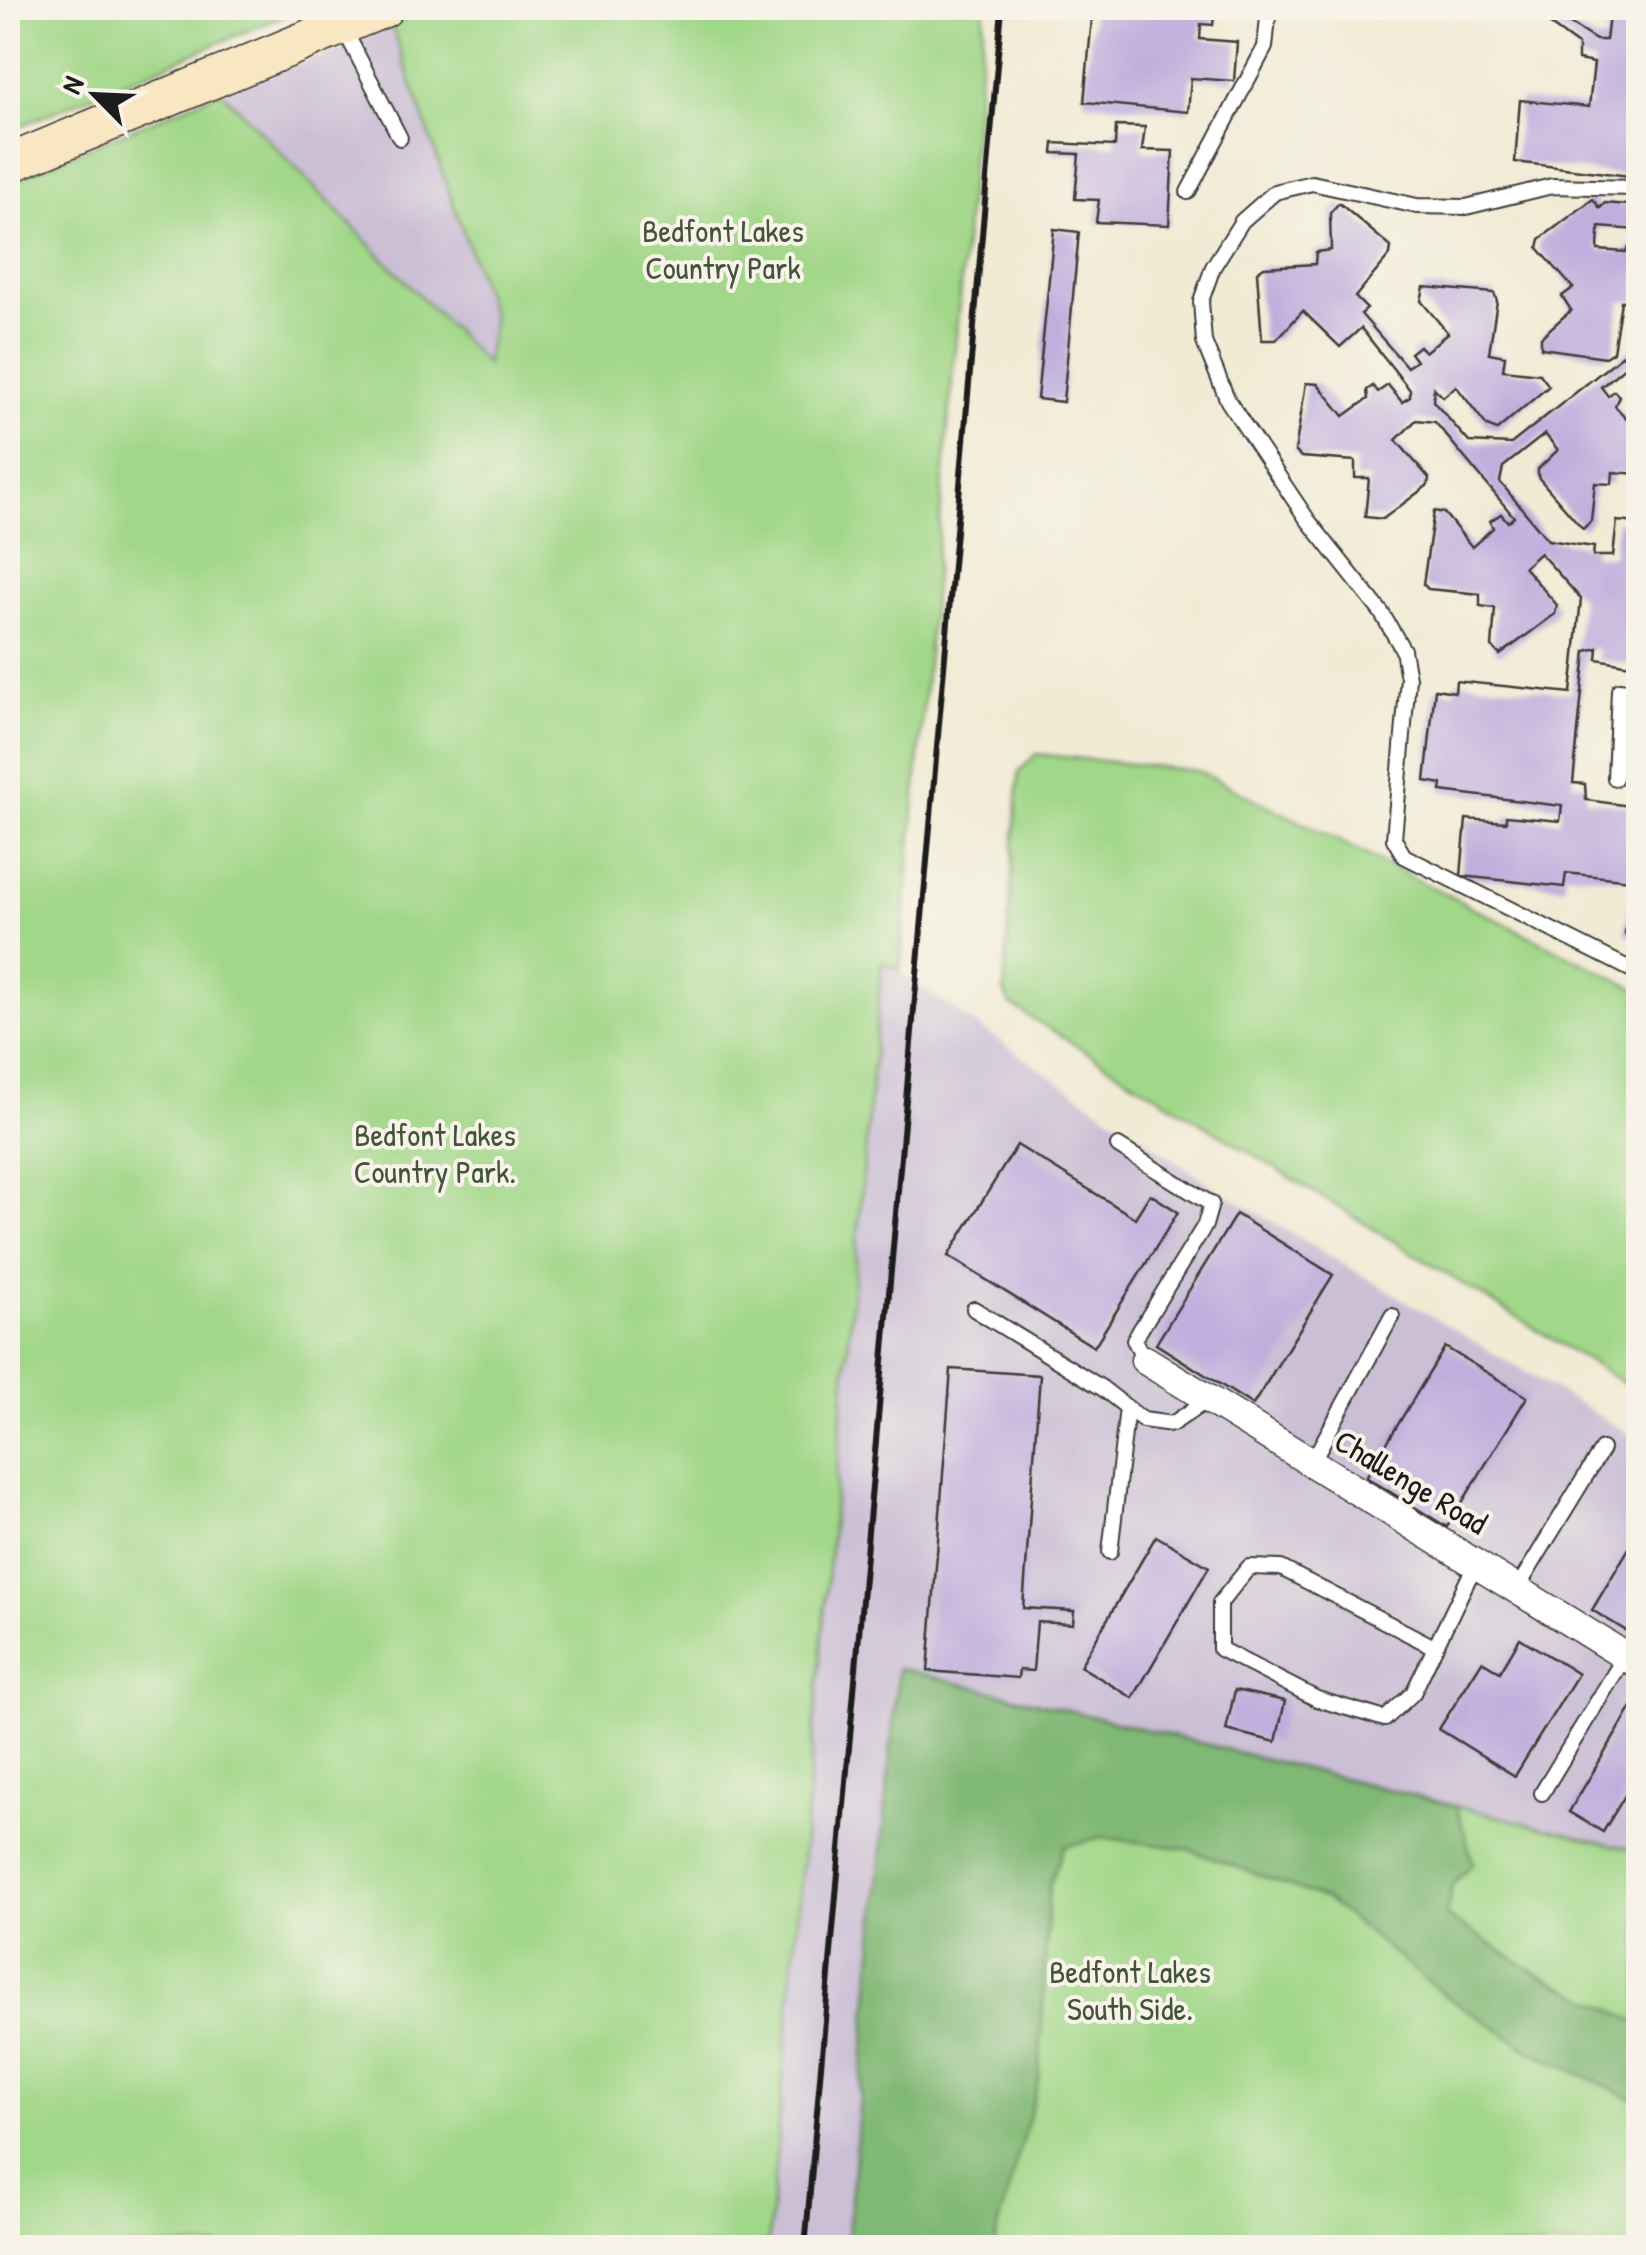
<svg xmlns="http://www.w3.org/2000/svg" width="1646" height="2255" viewBox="0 0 1646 2255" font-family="'Patrick Hand',sans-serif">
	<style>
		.industrial { fill: #cbbfd5 }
		.green { fill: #a1d788; stroke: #5e7a52; stroke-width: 2.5 }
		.forest { fill: #80b874; stroke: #4e6a48; stroke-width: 2.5 }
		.building { fill: #c0afdd }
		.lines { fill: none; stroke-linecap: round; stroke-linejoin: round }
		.lane-casing { stroke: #3c3b38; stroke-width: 18 }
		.street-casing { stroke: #3c3b38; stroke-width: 31 }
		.secondary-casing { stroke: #3c3b38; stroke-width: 41 }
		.lane { stroke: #fff; stroke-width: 14 }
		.street { stroke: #fff; stroke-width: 28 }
		.secondary { stroke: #f9e7c3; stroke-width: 38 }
		.rail { stroke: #1c1c1c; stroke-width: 6 }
		.labels { text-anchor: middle; stroke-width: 8; stroke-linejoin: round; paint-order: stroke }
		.park-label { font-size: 32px; fill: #44543c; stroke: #f7f3e8 }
		.street-label { font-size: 32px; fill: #1c1c1c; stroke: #f7f3e8 }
	</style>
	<rect width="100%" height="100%" fill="#f7f3e8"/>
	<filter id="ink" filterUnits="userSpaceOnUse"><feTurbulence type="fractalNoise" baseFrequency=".01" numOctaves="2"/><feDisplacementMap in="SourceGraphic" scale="20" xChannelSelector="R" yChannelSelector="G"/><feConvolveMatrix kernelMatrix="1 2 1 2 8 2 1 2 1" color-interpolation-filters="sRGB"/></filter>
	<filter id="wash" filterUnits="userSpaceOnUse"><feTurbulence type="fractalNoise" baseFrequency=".0048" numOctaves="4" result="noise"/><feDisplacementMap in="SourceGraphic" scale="40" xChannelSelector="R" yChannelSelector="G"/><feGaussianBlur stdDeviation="2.25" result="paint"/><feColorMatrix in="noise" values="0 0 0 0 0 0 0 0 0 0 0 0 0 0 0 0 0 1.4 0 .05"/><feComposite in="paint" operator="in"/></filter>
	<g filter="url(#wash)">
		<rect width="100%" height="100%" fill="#f1ebd5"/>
		<g class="industrial">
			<path d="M391,24L493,318L487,365L221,92L352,45Z"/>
			<path d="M882,961L1222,1192L1638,1439V1852L899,1669L847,2247L769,2248Z"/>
		</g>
		<g class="green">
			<path d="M8,8H302L8,131Z"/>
			<path d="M432,8H985L900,970L882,962L768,2247H8V182L221,91L486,364L493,318L391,24Z"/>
			<path d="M1036,754L1198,771L1638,990V1392L1009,1004L1004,991L1019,772Z"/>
			<path d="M898,1668L1638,1851V2247L847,2248Z"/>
		</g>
		<path class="forest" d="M898,1668L1457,1807L1473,1863L1452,1886L1446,1916L1538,1974L1638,2022V2101L1531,2051L1446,1996L1327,1900L1188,1849L1100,1837L1064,1847L1049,1886L1039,2078L993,2247H847Z"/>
		<g id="blocks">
			<g class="building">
				<path d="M1093,8H1215L1213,25L1201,24L1200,39L1237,42L1234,81L1191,78L1188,112L1084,102Z"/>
				<path d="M1513,8H1544L1596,40H1606L1610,8H1638V177L1515,162L1520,100L1589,107L1594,63L1578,60V45L1538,16L1512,13Z"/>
				<path d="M1116,126L1145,127L1142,150L1173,151L1169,225L1096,222L1099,200L1075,199L1079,154L1053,153L1054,143L1115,146Z"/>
				<path d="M1593,199L1600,208L1605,203L1638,206V230L1599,227L1598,250L1626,252L1631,245L1638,247L1636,301H1621L1613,352L1605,357L1541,348V337L1571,310L1562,296L1573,288L1538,248L1540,239Z"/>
				<path d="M1339,203L1391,247L1390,255L1355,297L1367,309L1361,314L1407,367L1416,361L1410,353L1419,346L1425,352L1448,333L1421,301L1424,287L1494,293L1497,301L1489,353L1505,356L1503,370L1540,374L1549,386L1497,430L1487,426L1456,386L1443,397L1434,388L1433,401L1469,442L1511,444L1638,343V356L1601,387L1608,396L1614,391L1619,396L1615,406L1631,423L1638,418V474L1613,472L1612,484L1595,483L1591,521L1583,529L1538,477V469L1558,450L1545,434L1503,467L1500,482L1548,540L1594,547L1593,556H1613L1617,521L1638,523L1636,666L1597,659L1598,648L1586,651L1573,783L1585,784L1586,800L1638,807V935L1625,934L1632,880L1566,873L1564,887L1461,876L1466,819L1506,822V816L1560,821L1562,806L1441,791L1442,784L1425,781L1435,689L1455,692L1456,681L1571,693L1581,599L1540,553L1524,567L1557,605L1555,614L1500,655L1492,647L1495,608L1480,606V594L1428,589L1423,584L1434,511L1444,513L1472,547L1493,528L1490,521L1501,514L1508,522L1514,517L1435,422L1416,420L1396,440L1429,478L1428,485L1383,519L1365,517L1369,478H1355V461L1301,457L1295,451L1306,383L1318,384L1344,416L1368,399L1367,390L1373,386L1378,392L1388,385L1402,402L1410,397V390L1361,328L1340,347L1303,311L1276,340H1262L1257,272L1264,267L1315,264L1316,252L1331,250L1330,213Z"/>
				<path d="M1054,229L1079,232L1063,402L1037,399Z"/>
				<path d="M1634,729L1638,730V780L1628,779Z"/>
				<path d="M1017,1145L1135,1218L1150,1194L1178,1212L1094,1347L948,1256Z"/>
				<path d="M1236,1214L1333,1275L1253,1405L1156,1344Z"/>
				<path d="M1445,1347L1527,1397L1447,1527L1366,1477Z"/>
				<path d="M951,1369L1040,1375L1023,1608L1074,1611L1073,1624L1037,1622L1033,1671L1019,1670L1018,1678L928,1671Z"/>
				<path d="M1638,1533V1638L1592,1610Z"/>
				<path d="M1156,1536L1209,1567L1133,1698L1080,1666Z"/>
				<path d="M1520,1638L1578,1674L1515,1776L1439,1729L1482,1661L1500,1672Z"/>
				<path d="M1235,1690L1285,1701L1276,1742L1226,1730Z"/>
				<path d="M1638,1697V1774L1603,1832L1569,1812Z"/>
			</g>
		</g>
	</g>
	<g filter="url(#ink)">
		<use href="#blocks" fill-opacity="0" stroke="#3c3b38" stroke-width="2.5"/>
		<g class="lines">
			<defs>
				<g id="lane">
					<path d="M343,27L400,138"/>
					<path d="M1634,188L1552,186L1466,207L1417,206L1312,183L1275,192L1242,221L1213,267L1201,301L1204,342L1228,401L1307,519L1381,612L1403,650L1408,678L1394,839L1404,856L1638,973"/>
					<path d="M1188,192L1265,47L1269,8"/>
					<path d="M1615,778L1619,690L1638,692"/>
					<path d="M1118,1146L1211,1204L1205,1225L1134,1340L1145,1360"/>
					<path d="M974,1309L1102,1388L1143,1420L1172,1424L1209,1399"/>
					<path d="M1312,1462L1392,1316"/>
					<path d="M1110,1552L1127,1408"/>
					<path d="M1518,1587L1602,1449"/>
					<path d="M1434,1647L1281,1568L1249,1567L1220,1603V1649L1317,1699L1385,1719L1413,1693L1476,1563"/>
					<path d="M1542,1793L1625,1656"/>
				</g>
				<path id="street" d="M1145,1360L1638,1664"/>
				<path id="secondary" d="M8,164L384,8"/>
			</defs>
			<use href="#lane" class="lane-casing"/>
			<use href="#street" class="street-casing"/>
			<use href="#secondary" class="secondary-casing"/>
			<use href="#lane" class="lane"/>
			<use href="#street" class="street"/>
			<use href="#secondary" class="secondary"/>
			<path class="rail" d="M805,2248L1002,8"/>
		</g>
	</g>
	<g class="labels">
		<g class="park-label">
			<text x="723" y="242">Bedfont Lakes<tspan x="723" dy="37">Country Park</tspan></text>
			<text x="435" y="1146">Bedfont Lakes<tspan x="435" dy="37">Country Park.</tspan></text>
			<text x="1130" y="1983">Bedfont Lakes<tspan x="1130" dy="37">South Side.</tspan></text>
		</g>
		<g class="street-label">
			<text transform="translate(1411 1482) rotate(31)" y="11">Challenge Road</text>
		</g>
	</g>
	<rect width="1646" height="2255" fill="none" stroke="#f7f3e8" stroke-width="40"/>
	<g transform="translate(95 95) rotate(294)" stroke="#f7f3e8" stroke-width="8" paint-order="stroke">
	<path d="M0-8L18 38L0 25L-18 38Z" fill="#1c1c1c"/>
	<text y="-15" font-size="28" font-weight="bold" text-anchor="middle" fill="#1c1c1c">N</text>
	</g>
</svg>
